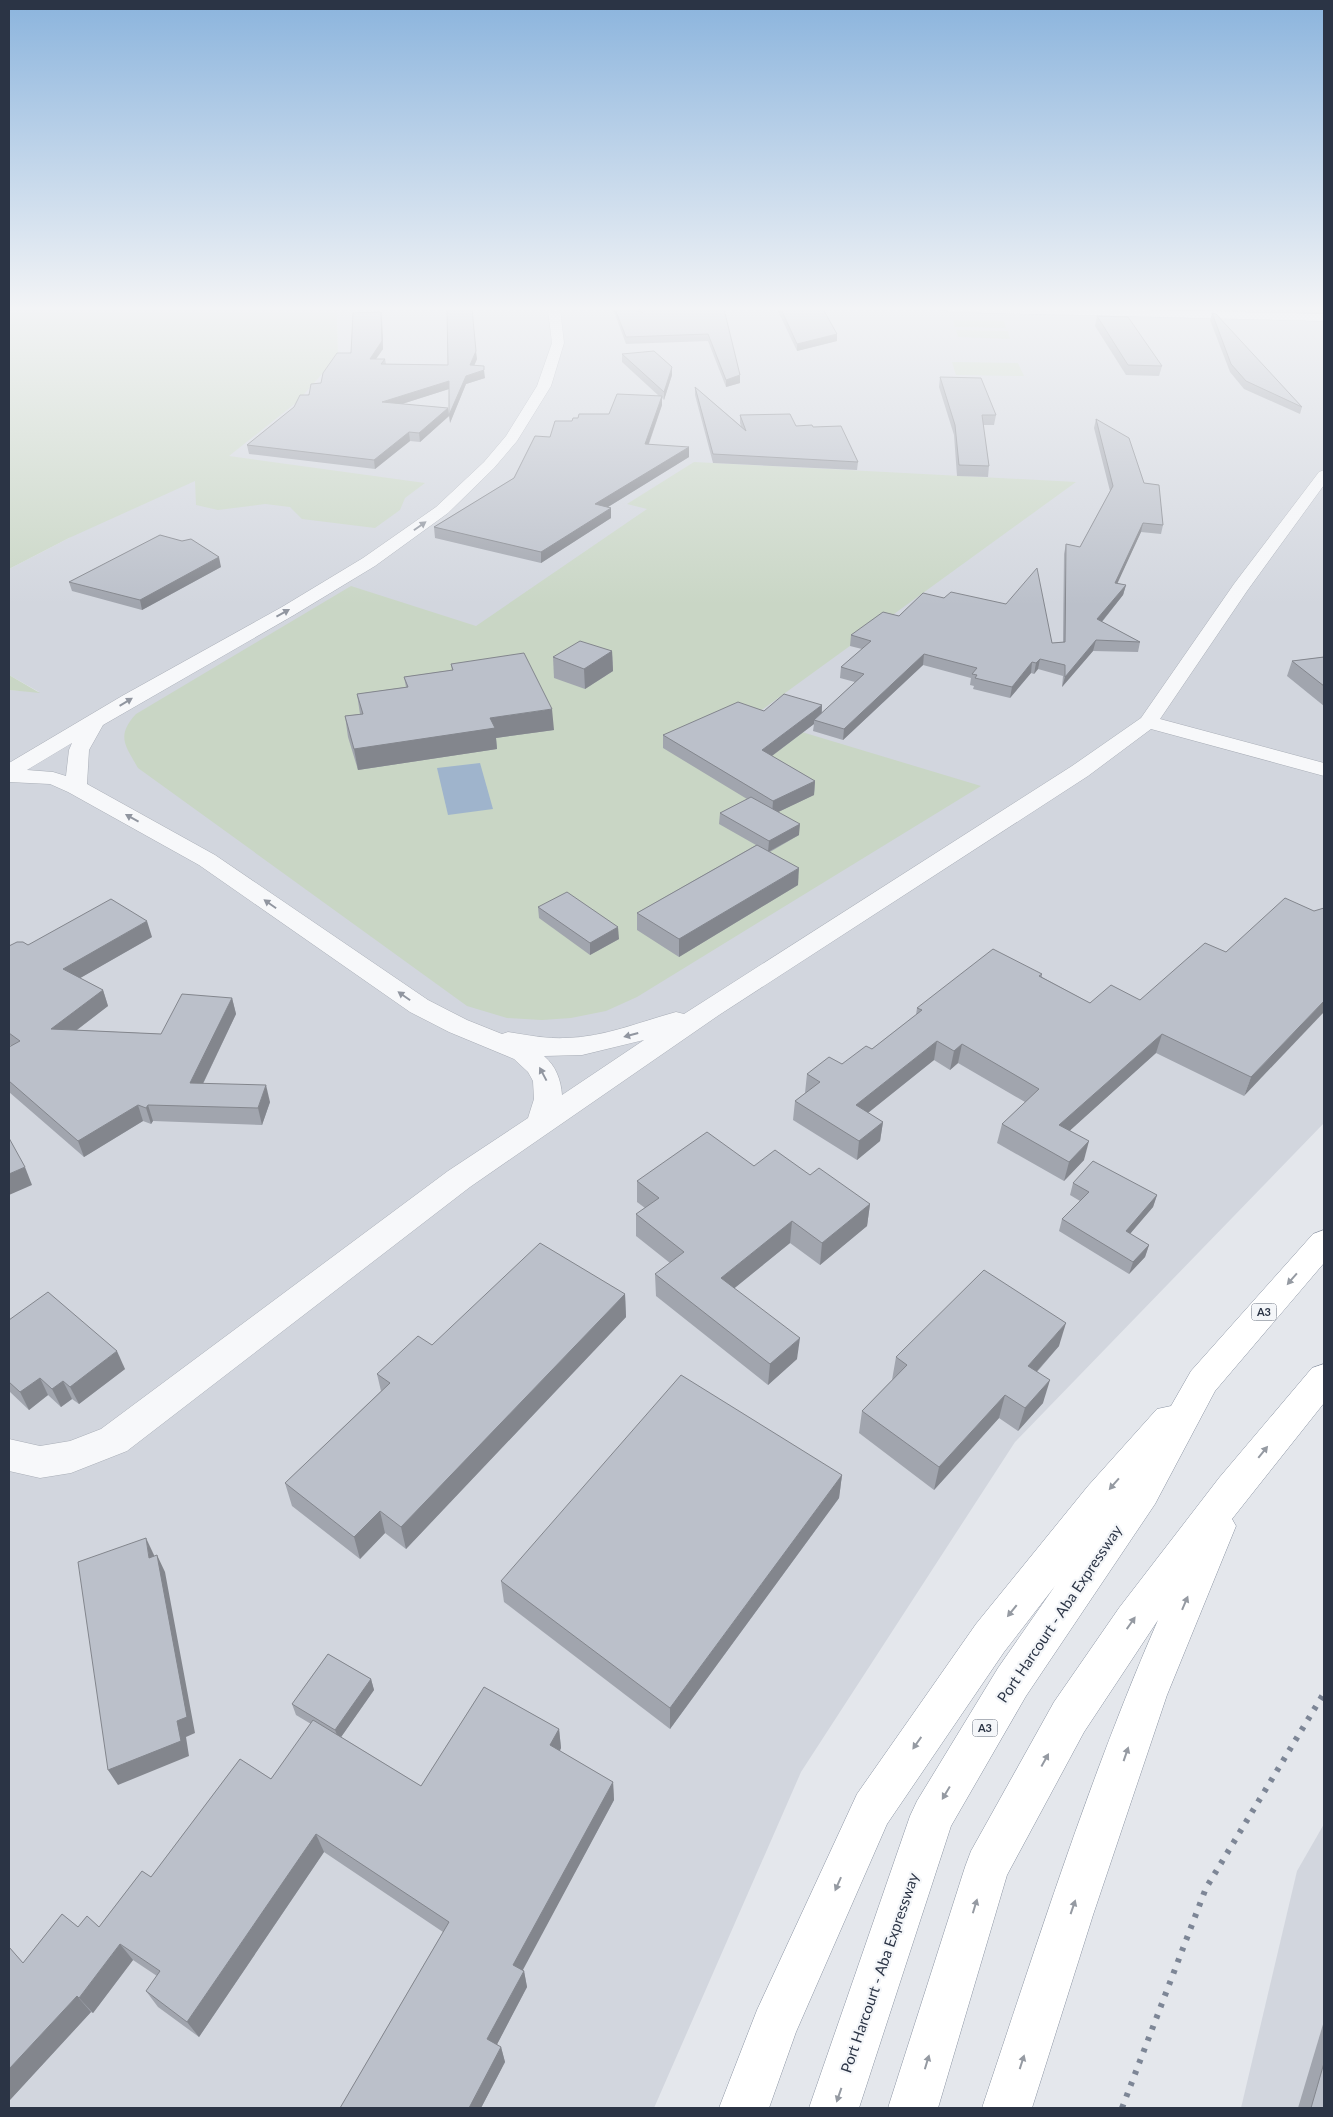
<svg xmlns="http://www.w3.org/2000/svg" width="1333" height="2117" viewBox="0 0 1333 2117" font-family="Lato,sans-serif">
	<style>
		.built { fill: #d2d6de }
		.green { fill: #c9d6c5 }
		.water { fill: #9fb4cc }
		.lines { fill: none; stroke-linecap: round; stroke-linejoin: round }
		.minor-casing { stroke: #a9aeb7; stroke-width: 1 }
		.highway-casing { stroke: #8b94a3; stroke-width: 1 }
		.minor { fill: #f7f8fa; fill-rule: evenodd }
		.highway { fill: #fff; fill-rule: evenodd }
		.rail { stroke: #7d8696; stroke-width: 6; stroke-dasharray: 4 8; stroke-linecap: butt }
		.wall { fill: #a1a5ae }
		.shaded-wall { fill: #83868d }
		.building { fill: #bbc0ca; stroke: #83868d }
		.oneway { fill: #9196a0 }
		.oneway2 { fill: #959aa2 }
		.labels { text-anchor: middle; stroke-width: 4.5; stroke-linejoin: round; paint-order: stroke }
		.shield { fill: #f4f6f9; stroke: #676e7b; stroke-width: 1 }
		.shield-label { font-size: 11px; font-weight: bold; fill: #2b3445 }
		.near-street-label { font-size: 15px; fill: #2b3445; stroke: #f4f6f9 }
	</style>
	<rect width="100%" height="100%" fill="#e4e7ec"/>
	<g class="built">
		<path d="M337,309H1324V1123L1015,1442L801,1772L654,2108H9V690L39,692L9,675V569L69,538L338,356Z"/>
		<path d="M1324,1824V2108H1241L1297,1871Z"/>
	</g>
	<g class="green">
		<path d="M9,309H337L338,356L297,402L229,456L425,483L405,498L400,510L375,528L302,519L290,507L265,504L218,510L196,505L195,481L69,538L9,569Z"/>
		<path d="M953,320L1004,321L1006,328L955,327Z"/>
		<path d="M956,330L1008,331L1010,339L958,337Z"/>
		<path d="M952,362L1018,363L1024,376L956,375Z"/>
		<path d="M694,462L1076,482L752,717L981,786L637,997L606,1011L571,1018L542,1020L507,1018L467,1006L138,768C125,745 116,736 136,714L351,586L476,626L647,509L627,504Z"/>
		<path d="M9,675L40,693L9,690Z"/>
	</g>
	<path class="water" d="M480,763L493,809L448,815L437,768Z"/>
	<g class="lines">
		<defs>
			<g id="minor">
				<path d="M548,309H560L564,343L551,386L517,441L494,468L448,513L375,566L294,615L103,725L89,750L87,784L215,855L428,1000L467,1020L502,1034L508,1032C527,1035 546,1039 566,1038C605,1037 639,1022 676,1012L684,1014L1072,766L1141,718L1234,584L1319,472L1324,470V485L1247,591L1160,719L1324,763V776L1151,729L1088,776L719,1015L470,1187L127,1451L71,1473L40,1478L9,1471V1439L40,1446L70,1441L101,1429L448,1171L528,1118L534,1099L533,1081L528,1072L514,1059L449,1032L410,1012L199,865L68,792L50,784L9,782V763L122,696L282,607L363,558L436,507L484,462L506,436L537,386L552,343ZM72,743L69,750L66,776L53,772L27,770ZM644,1040L562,1095C561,1080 556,1066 544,1056L582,1055Z"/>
				<path d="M943,309H1098L1324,314V321L949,312Z"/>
			</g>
			<g id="highway">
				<path d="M1324,1230V1263L1215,1391L1155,1504L1026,1696L951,1826L859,2108H809L910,1816L917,1801L998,1668L1055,1586L1004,1652L887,1824L796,2032L769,2108H719L757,2010L857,1794L976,1624L1088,1486L1157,1409L1171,1406L1191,1371L1313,1234Z"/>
				<path d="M1324,1364V1403L1232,1519L1236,1526L1167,1695L1093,1915L1032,2108H982C1037,1944 1089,1778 1158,1620L1084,1732L1007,1875L938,2108H888L965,1867L971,1851L1054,1702L1119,1608L1219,1478L1312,1368Z"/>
			</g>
		</defs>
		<use href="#minor" class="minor-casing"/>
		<use href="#highway" class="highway-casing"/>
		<use href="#minor" class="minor"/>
		<use href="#highway" class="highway"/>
		<path class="rail" d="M1122,2108L1206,1888L1324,1693"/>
	</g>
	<g class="wall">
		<path d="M613,309H633L638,311V309H724L740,383L726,387L708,341L626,344Z"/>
		<path d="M777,309H823L837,334V341L797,351Z"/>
		<path d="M1212,313L1302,407L1300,414L1244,389L1230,372L1210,320Z"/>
		<path d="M1097,316L1162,366L1159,376L1126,375L1095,326Z"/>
		<path d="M382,319L383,349L376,359H385L386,364L448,365L477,359L474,365L485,378L466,384L450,423L449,389L402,404L448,408L449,416L420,442L410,441L375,469L249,454L247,445L294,407L321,383Z"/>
		<path d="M622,354L672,375L664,400L662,398V405L649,444L689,457L608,507L611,508V518L541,563L435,538L434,527L514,478L550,437L572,421L578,418L609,414L659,396L622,362Z"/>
		<path d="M940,377L996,415L994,425H983L989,466L988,477L957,476L954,435L939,387Z"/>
		<path d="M695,387L741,426L740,423V415L796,426L813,427L858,462L857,470L713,463L695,395Z"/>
		<path d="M1096,419L1144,483L1163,525L1161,534L1141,532L1117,583L1126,585L1123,595L1102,622L1140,642L1138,652L1093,651L1062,687L1063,676L1038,669L1034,674L1031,673L1010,698L973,689L974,686L970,685L971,678L923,665L843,740L813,731L814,724L772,756L815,781L814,795L778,812L799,835L770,852L798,885L679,957L637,930V913L756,845L719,824L720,813L747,799L663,748V735L764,711L822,705V713L855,682L840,678L841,667L862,649L850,646L851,635L899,616L1052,643L1063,642L1064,554L1066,544L1080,547L1110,491L1094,428Z"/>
		<path d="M221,567L142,610L72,591L69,582Z"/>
		<path d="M612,651L613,671L585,689L554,678L553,657Z"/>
		<path d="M1324,657V706L1287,676L1292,661Z"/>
		<path d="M451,664L554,730L496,738L497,749L358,770L348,737L345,716L360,714L357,694L406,687L404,677L452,670Z"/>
		<path d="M538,907L619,939L590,955L539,918Z"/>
		<path d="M1314,911L1244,1096L1156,1053L1070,1130L1084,1160L1064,1181L997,1143L1002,1124L1025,1102L958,1063L950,1070L934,1060L868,1113L883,1122L880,1141L857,1160L793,1120L795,1101L805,1093L807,1074L842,1064L872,1049L916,1015L917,1008L1042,974V977L1090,1003L1140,1000L1226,952Z"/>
		<path d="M152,937L80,978L103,990L108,1006L77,1030L161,1034L232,998L236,1014L203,1084L270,1102L262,1125L153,1121L151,1124L143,1121L84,1157L9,1092V1047L11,1046L9,1044V946Z"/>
		<path d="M754,1166L810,1175L870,1204L867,1226L820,1265L790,1243L734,1288L797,1359L768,1385L656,1296L655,1274L670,1263L636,1236V1214L645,1208L637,1202V1181Z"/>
		<path d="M1073,1183L1157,1195L1153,1207L1130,1234L1149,1245L1145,1257L1129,1274L1059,1231L1062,1219L1080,1201L1070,1195Z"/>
		<path d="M625,1294L626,1317L406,1549L385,1533L360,1559L292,1506L285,1483L381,1391L377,1374L432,1345Z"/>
		<path d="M9,1320L125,1369L79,1404L72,1399L61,1407L48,1395L29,1410L9,1391Z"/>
		<path d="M1059,1346L1037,1372L1043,1403L1018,1431L999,1418L934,1490L859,1433L862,1411L892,1380L896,1357Z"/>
		<path d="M842,1475L839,1498L670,1729L504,1602L501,1581Z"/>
		<path d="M328,1654L371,1679L374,1690L341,1737L421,1786L484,1687L559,1729L561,1748L560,1751L613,1782L614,1800L522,1970L524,1971L527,1987L497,2044L501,2047L505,2062L481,2108H340L443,1932L324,1852L199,2037L158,2007L146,1991L157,1976L133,1960L93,2013L91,2012L9,2101V1947L23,1963L62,1914L78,1927L87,1916L99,1927L142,1871L151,1877L240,1759L271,1779L311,1724L296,1715L292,1704Z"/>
		<path d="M1324,2021V2108H1298Z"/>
	</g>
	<g class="shaded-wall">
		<path d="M381,312L382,319L383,349L371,366L370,359Z"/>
		<path d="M837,334V341L797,351V344Z"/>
		<path d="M476,351L477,359L471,373L470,365Z"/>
		<path d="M672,367V375L664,400V392Z"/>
		<path d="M484,370L485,378L466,384L450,423L449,415L466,376Z"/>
		<path d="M740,375V383L726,387V380Z"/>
		<path d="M449,381V389L383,410L382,402Z"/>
		<path d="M662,396V405L645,454V444Z"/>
		<path d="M448,408L449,416L420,442L419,433Z"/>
		<path d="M409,432L410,441L375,469L374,460Z"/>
		<path d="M689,447V457L595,515V504Z"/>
		<path d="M611,508V518L541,563V552Z"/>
		<path d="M1143,523L1141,532L1113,593L1115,583Z"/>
		<path d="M219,557L221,567L142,610L140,600Z"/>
		<path d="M1126,585L1123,595L1095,630L1097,619Z"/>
		<path d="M1096,640L1093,651L1062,687L1065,677Z"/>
		<path d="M612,651L613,671L585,689L584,669Z"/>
		<path d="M924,654L923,665L843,740L844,729Z"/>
		<path d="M1040,659L1038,669L1034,674L1036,663Z"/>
		<path d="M1032,662L1031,673L1010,698L1012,687Z"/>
		<path d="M822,705L821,719L814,720V724L761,764L762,750Z"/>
		<path d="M552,709L554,730L496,738L497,749L358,770L354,749L490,718Z"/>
		<path d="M815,781L814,795L772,815L773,801Z"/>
		<path d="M800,824L799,835L768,852L769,841Z"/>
		<path d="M799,868L798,885L679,957V939Z"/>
		<path d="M147,921L152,937L68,985L63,969Z"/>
		<path d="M618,927L619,939L590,955V943Z"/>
		<path d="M103,990L108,1006L57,1045L51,1029Z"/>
		<path d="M232,998L236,1014L195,1100L190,1083Z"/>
		<path d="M1324,1001V1012L1244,1096L1251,1077Z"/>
		<path d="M1162,1034L1156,1053L1055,1144L1059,1125Z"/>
		<path d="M937,1041L934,1060L854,1124L856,1105Z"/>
		<path d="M962,1044L958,1063L950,1070L954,1051Z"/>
		<path d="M266,1085L270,1102L262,1125L258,1108Z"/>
		<path d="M138,1105L143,1121L84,1157L78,1141Z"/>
		<path d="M148,1105L153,1121L151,1124L146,1108Z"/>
		<path d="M883,1122L880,1141L857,1160L859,1141Z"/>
		<path d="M1089,1141L1084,1160L1064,1181L1069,1162Z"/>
		<path d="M25,1167L32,1185L9,1195V1174Z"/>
		<path d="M1157,1195L1153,1207L1122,1243L1126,1231Z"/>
		<path d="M870,1204L867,1226L820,1265L822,1243Z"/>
		<path d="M792,1221L790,1243L720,1300L721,1278Z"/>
		<path d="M1149,1245L1145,1257L1129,1274L1133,1262Z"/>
		<path d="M625,1294L626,1317L406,1549L401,1527Z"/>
		<path d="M1066,1323L1059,1346L1021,1389L1028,1366Z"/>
		<path d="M800,1338L797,1359L768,1385L770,1364Z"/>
		<path d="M117,1351L125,1369L79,1404L70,1387Z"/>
		<path d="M40,1378L48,1395L29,1410L20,1392Z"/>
		<path d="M1050,1380L1043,1403L1018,1431L1025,1408Z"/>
		<path d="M63,1381L72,1399L61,1407L52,1389Z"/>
		<path d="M1005,1395L999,1418L934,1490L939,1467Z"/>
		<path d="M842,1475L839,1498L670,1729V1708Z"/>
		<path d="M380,1511L385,1533L360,1559L354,1537Z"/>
		<path d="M146,1538L154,1555L157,1575L149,1558Z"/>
		<path d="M157,1555L165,1572L195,1733L186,1737L189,1756L118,1785L108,1770L177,1721Z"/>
		<path d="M371,1679L374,1690L339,1740L335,1730Z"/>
		<path d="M559,1729L561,1748L552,1764L550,1745Z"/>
		<path d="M613,1782L614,1800L517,1981L513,1965Z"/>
		<path d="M316,1834L324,1852L199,2037L187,2022Z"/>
		<path d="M120,1944L133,1960L93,2013L79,1998Z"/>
		<path d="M524,1971L527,1987L492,2054L487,2039Z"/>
		<path d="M77,1996L91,2012L9,2101V2069Z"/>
		<path d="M501,2047L505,2062L481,2108H469Z"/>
	</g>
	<g class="building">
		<path d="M447,309H472L476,351L470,365L484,366V370L466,376L449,415V381L382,402L448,408L419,433L409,432L374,460L247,445L294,407L300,395H309L311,384L321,383L323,373L337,353H351L353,313L381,312L382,341L370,359H385L381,364L448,365Z"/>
		<path d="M615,309H633L643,313L639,309H724L740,375L726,380L708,334L626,337Z"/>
		<path d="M781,309H823L837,334L797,344Z"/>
		<path d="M1212,313L1216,314L1302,407L1246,381L1231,364Z"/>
		<path d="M1097,316L1128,317L1162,366L1128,365Z"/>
		<path d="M654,351L672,367L664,392L622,354Z"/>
		<path d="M940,377L981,378L996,415H982L989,466L959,465L955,425Z"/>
		<path d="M695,387L746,431L740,415L790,414L796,426L812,425L813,427L841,426L858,462L713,454Z"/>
		<path d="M617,394L662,396L645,444L689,447L595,504L611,508L541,552L434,527L514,478L535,436L550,437L555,421H572L573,418H578L579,414H609Z"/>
		<path d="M1096,419L1129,438L1144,483L1159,485L1163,525L1143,523L1115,583L1126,585L1097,619L1140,642L1096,640L1065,677V665L1040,659L1036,663L1032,662L1012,687L975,678L977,675L972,674L977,668L924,654L844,729L814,720L864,674L841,667L871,641L851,635L883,612L899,616L923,593L944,598L951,592L1006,604L1037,568L1052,643L1065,642L1066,544L1080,547L1113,486Z"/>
		<path d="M160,535L182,541L191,539L219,557L140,600L69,582Z"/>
		<path d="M580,641L612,651L584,669L553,657Z"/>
		<path d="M524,653L552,709L490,718L495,728L354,749L345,716L363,714L357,694L408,687L404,677L453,670L451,664Z"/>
		<path d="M1324,657V686L1292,661Z"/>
		<path d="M784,694L822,705L762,750L815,781L773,801L663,735L738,702L764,711Z"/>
		<path d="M751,797L800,824L769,841L720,813Z"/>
		<path d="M757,845L799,868L679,939L637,913Z"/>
		<path d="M567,892L618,927L590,943L538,907Z"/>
		<path d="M1285,898L1314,911L1324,908V1001L1251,1077L1162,1034L1059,1125L1089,1141L1069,1162L1002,1124L1039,1089L962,1044L954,1051L937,1041L856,1105L883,1122L859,1141L795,1101L820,1082L807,1074L829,1057L842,1064L866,1046L872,1049L922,1010L917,1008L993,949L1042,974L1039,976L1090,1003L1111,985L1140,1000L1205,943L1226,952Z"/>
		<path d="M111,899L147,921L63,969L103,990L51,1029L161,1034L182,994L232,998L190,1083L266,1085L258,1108L148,1105L146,1108L138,1105L78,1141L9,1081V1047L20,1041L9,1033V946L17,942H23L28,945Z"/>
		<path d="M707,1132L754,1166L775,1150L810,1175L819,1168L870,1204L822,1243L792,1221L721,1278L800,1338L770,1364L655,1274L684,1252L636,1214L659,1198L637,1181Z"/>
		<path d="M9,1138L25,1167L9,1174Z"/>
		<path d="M1093,1161L1157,1195L1126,1231L1149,1245L1133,1262L1062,1219L1089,1192L1073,1183Z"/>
		<path d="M540,1243L625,1294L401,1527L380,1511L354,1537L285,1483L390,1383L377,1374L418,1336L432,1345Z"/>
		<path d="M984,1270L1066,1323L1028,1366L1050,1380L1025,1408L1005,1395L939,1467L862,1411L907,1365L896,1357Z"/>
		<path d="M48,1292L117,1351L70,1387L63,1381L52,1389L40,1378L20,1392L9,1382V1347L10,1346H9V1320Z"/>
		<path d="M681,1375L842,1475L670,1708L501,1581Z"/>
		<path d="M146,1538L149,1558L157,1555L187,1717L177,1721L181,1741L108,1770L78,1562Z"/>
		<path d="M328,1654L371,1679L335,1730L292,1704Z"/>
		<path d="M484,1687L559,1729L550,1745L613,1782L513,1965L524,1971L487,2039L501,2047L469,2108H340L449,1922L316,1834L187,2022L146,1991L160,1971L120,1944L79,1998L77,1996L9,2069V1947L23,1963L62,1914L78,1927L87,1916L99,1927L142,1871L151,1877L240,1759L271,1779L313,1720L421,1786Z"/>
		<path d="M1324,2063V2108H1311Z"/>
	</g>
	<defs><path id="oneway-solid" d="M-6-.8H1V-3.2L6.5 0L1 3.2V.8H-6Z" transform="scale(1.25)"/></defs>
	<g class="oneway">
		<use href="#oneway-solid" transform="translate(420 526) rotate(-35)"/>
		<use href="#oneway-solid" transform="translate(283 613) rotate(-29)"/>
		<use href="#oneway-solid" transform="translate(126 702) rotate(-31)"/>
		<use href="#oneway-solid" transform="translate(132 818) rotate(-151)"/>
		<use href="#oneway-solid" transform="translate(270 904) rotate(-145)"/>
		<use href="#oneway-solid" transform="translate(404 996) rotate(-145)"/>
		<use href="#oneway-solid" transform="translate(631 1035) rotate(165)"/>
		<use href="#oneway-solid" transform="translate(543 1074) rotate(-118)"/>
	</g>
	<g class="oneway2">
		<use href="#oneway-solid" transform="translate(1292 1279) rotate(131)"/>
		<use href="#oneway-solid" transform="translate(1263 1452) rotate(-51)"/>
		<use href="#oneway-solid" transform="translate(1114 1484) rotate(131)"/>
		<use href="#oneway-solid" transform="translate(1185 1603) rotate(-67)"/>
		<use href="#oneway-solid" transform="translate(1012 1611) rotate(129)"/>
		<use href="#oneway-solid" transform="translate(1131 1623) rotate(-55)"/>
		<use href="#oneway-solid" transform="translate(917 1743) rotate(125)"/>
		<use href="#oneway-solid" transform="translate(1126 1754) rotate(-71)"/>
		<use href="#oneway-solid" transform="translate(1045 1760) rotate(-61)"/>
		<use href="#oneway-solid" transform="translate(946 1793) rotate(121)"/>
		<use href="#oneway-solid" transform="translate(838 1884) rotate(114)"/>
		<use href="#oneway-solid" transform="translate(975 1906) rotate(-73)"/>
		<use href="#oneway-solid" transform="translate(1073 1907) rotate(-71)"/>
		<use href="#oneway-solid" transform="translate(927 2062) rotate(-73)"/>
		<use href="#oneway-solid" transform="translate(1022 2062) rotate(-72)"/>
		<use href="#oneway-solid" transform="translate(839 2095) rotate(109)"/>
	</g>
	<linearGradient id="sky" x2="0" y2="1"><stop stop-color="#8bb4dd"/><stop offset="0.51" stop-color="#f3f4f6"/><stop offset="1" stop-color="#f3f4f6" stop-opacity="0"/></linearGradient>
	<rect width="1333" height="605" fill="url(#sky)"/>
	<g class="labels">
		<g class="shield">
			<rect x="1251.5" y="1303.5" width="25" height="17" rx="4"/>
			<rect x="972.5" y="1719.5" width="25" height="17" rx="4"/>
		</g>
		<g class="shield-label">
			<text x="1264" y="1316">A3</text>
			<text x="985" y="1732">A3</text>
		</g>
		<g class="near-street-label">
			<text transform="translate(1060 1614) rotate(-56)" y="5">Port Harcourt - Aba Expressway</text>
			<text transform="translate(880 1973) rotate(-71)" y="5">Port Harcourt - Aba Expressway</text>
		</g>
	</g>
	<rect width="1333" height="2117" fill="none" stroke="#2b3445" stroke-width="20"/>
</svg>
